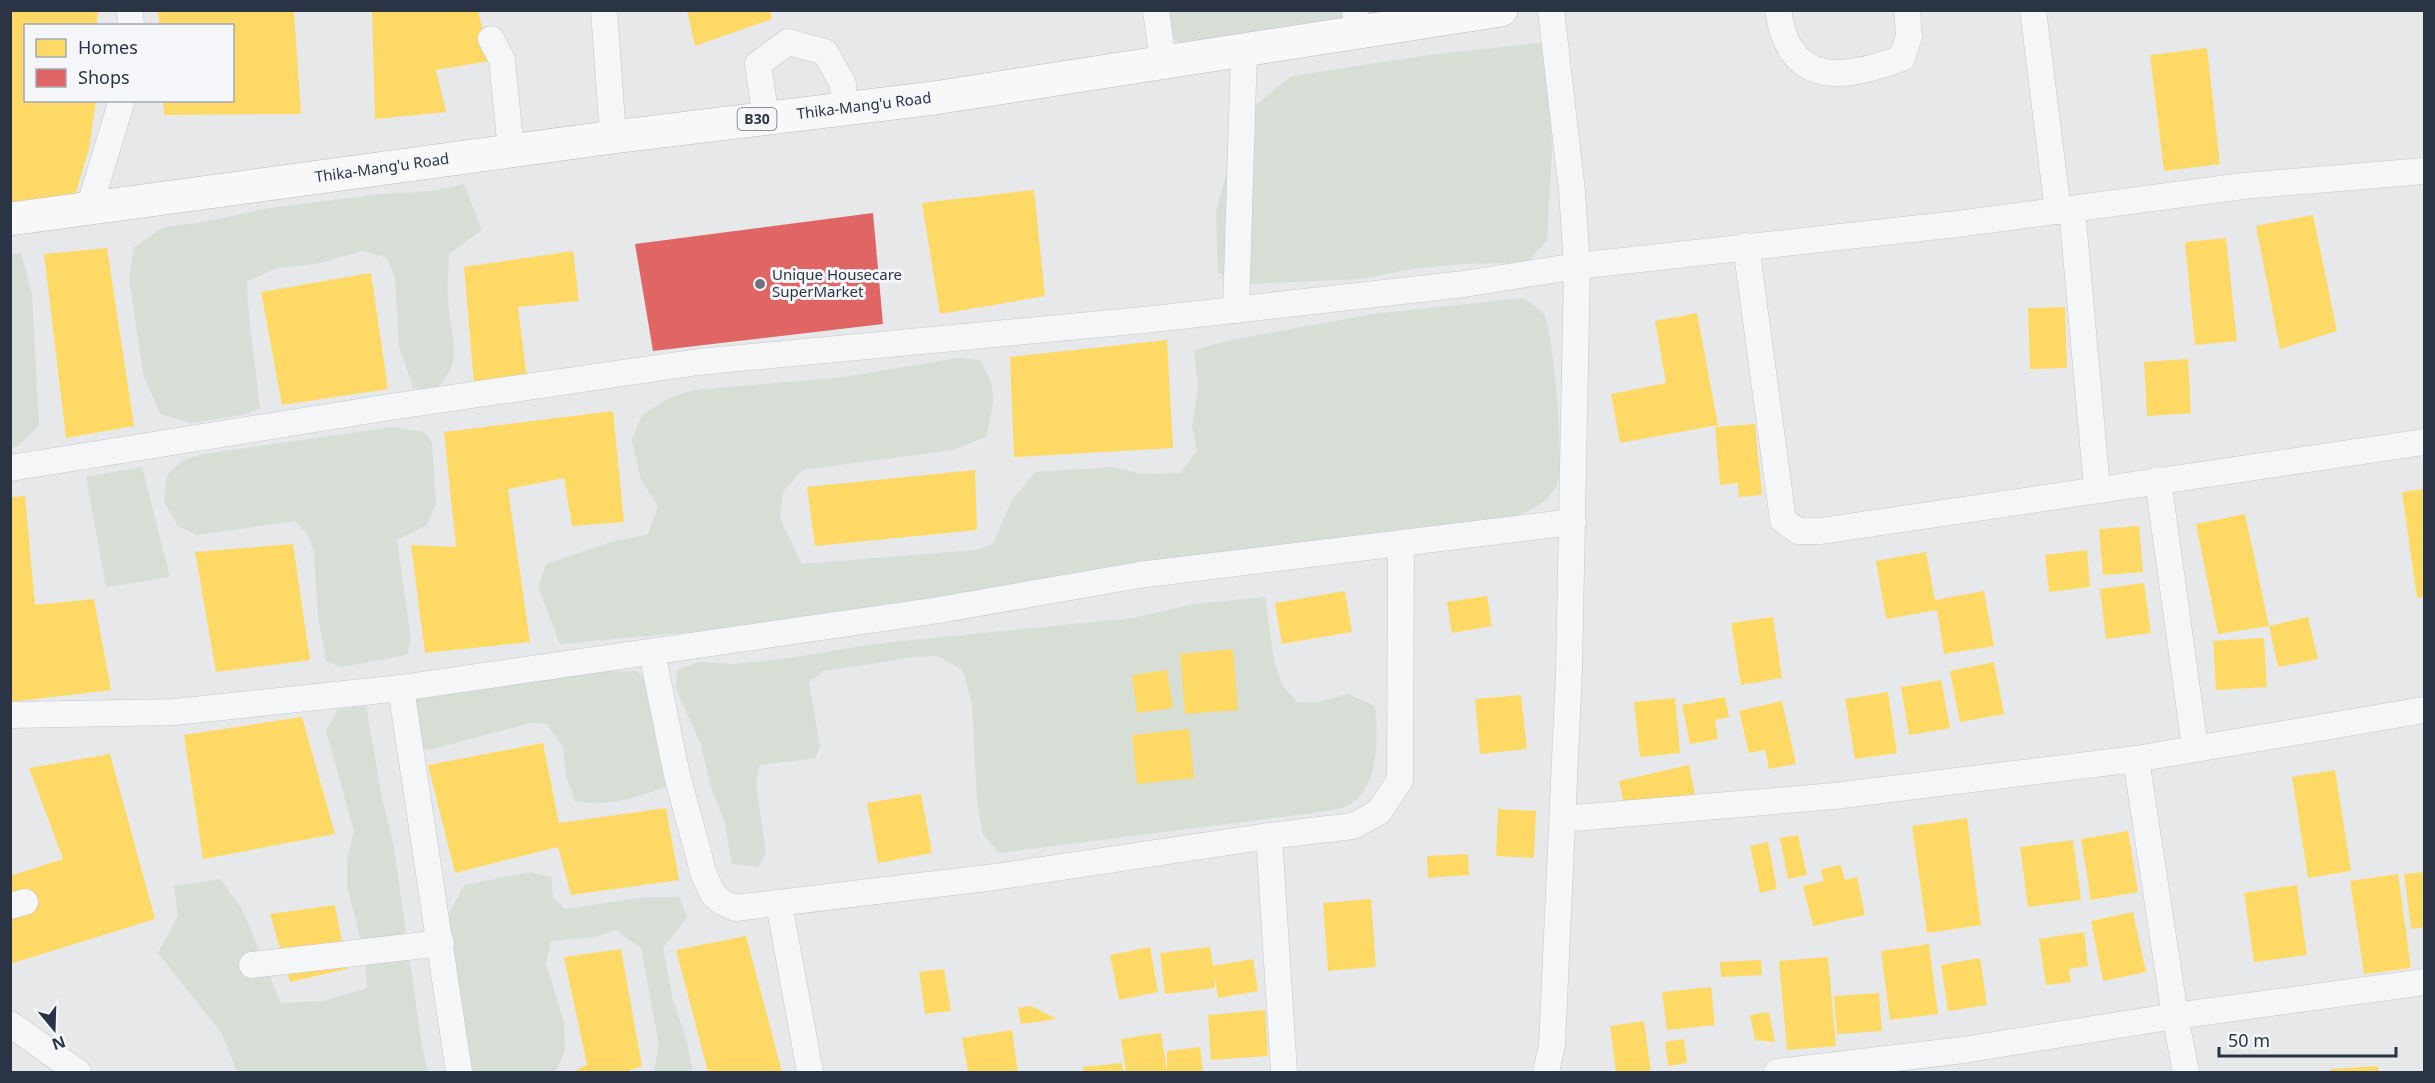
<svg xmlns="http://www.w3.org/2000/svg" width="2435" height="1083" viewBox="0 0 2435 1083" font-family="'Noto Sans',sans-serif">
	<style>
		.green { fill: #d6ded6 }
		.homes { fill: #ffd966 }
		.shops { fill: #e06666 }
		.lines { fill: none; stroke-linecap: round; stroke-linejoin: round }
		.minor-casing { stroke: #c4c6c8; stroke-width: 27 }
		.highway-casing { stroke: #b8bbbf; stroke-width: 34 }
		.minor { stroke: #f5f6f7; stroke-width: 26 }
		.highway { stroke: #f8f8f8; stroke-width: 33 }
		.poi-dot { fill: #6c737f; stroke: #f4f6f9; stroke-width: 2 }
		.labels { text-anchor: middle; stroke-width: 6; stroke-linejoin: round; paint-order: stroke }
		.shield { fill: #f4f6f9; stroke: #676e7b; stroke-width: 1.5 }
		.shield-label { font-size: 14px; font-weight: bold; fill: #2b3445 }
		.street-label { font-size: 15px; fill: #2b3445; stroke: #f4f6f9 }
		.poi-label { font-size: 15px; fill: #2b3445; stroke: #f4f6f9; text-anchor: start }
	</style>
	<rect width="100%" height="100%" fill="#e6e8ea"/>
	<g class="green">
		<path d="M1152,11H1457L1184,46L1163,32Z"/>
		<path d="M1548,42L1552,151L1547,240L1527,263L1461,264L1411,269L1362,279L1247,284L1218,273L1216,213L1237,131L1247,112L1292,76L1429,55Z"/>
		<path d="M464,184L482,230L449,254C449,268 447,282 448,296C449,339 469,362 430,394L413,387L399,346L395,278L387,258L363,251L315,264L277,268L247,281C248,324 256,366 260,409L242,415L191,423L160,414L143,374L129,278L134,247L164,227L198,223L269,208L382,194L433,191Z"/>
		<path d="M21,253L32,294L39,425L18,446L11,448V254Z"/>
		<path d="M1523,298C1529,303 1541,309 1544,315C1554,336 1566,469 1556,487C1543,510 1517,515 1494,523L995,604L560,644L538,587L546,564L611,542L648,534L658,506L641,480L632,440L642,415L667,399L694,390L845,377L957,358L980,360C999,392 994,402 986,437L953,450L802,470L783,492L780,518L802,564L975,550L993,544L1012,500L1035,472L1112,467L1141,474L1180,473L1197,451L1192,427L1198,387L1194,350L1231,340L1373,314Z"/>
		<path d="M393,427L424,432L432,442L436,504L427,525L397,540L411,639L407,655L342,667L327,662L318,619L314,552L307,534L295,521L197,535L178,526L164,502L167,475L183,460L203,454Z"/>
		<path d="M142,467L170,577L106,587L86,477Z"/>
		<path d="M1265,597L1274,661L1282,684L1297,702L1313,703L1348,694L1375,706C1378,735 1380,788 1349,805C1340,810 1324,811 1313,813L999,853L983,834L977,802L972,704L963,670L937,656L914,657L823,671L809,682L820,747L815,758C796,762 778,761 759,766L756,784L766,853L758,867L732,864L724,820L711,788L701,745L676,689L677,670L699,662L734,664L789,658L873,644L1133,618L1194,604Z"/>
		<path d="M638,671L649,688L675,784C638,796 615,807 575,801L566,776L563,747L547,724L530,723L429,750L405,747L402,698L596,672Z"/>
		<path d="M366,706L382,798L394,847L422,1047L428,1072H237L222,1034L158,953L178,916L174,886L220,879L242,909L281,1003L323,1001L367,988L365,957L347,886V861L354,831L326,731L338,709Z"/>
		<path d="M531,872L551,877L553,898L565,909L646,897H679L687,918L663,948L673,1000L686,1038L693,1072H654L659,1045L641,948L615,930L595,937L551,941L546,963L564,1022L565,1051L556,1072H464L445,942L449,914L464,885Z"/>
	</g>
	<g class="homes">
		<path d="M10,10H98L97,26H26V100H96L89,149L76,192L63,206L10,217Z"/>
		<path d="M158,10H294L301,114L164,115L163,100H232V26H159Z"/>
		<path d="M372,10H478L489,61L436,70L446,112L375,119Z"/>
		<path d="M687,10H770L772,19L695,46Z"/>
		<path d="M2207,48L2220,164L2164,171L2150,55Z"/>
		<path d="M1034,190L1045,296L940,314L922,203Z"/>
		<path d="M2313,215L2337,331L2280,349L2256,226Z"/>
		<path d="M2226,238L2237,341L2195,345L2185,242Z"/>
		<path d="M107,248L134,426L66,438L44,254Z"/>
		<path d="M573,251L579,301L518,307L527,379L474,384L464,267Z"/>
		<path d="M371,273L388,389L282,405L261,292Z"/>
		<path d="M2065,307L2067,368L2030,369L2028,308Z"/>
		<path d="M1697,313L1718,425L1620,443L1611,394L1666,383L1655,321Z"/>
		<path d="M1167,340L1173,448L1014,457L1010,357Z"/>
		<path d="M2188,359L2191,413L2147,416L2144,362Z"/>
		<path d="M613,411L624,522L572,526L564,478L508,489L530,642L425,653L411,545L456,547L444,432Z"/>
		<path d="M1755,424L1762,495L1739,497L1738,483L1720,485L1715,427Z"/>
		<path d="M975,470L977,530L815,546L807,487Z"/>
		<path d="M2424,489V597L2417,598L2402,492Z"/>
		<path d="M25,496L35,605L94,599L111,690L10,702V497Z"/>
		<path d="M2245,514L2269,626L2218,634L2196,524Z"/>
		<path d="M2139,526L2143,572L2103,575L2099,529Z"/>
		<path d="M293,544L310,660L216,672L195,552Z"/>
		<path d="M2087,550L2090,587L2049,592L2045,555Z"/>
		<path d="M1926,552L1935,600L1984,591L1994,646L1944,654L1937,610L1886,619L1876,561Z"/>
		<path d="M2144,583L2151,633L2106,639L2100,589Z"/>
		<path d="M1345,591L1352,632L1282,644L1275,603Z"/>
		<path d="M1487,596L1492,626L1452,633L1447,602Z"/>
		<path d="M1773,617L1782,678L1741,685L1731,623Z"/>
		<path d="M2308,617L2318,659L2278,667L2269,626Z"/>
		<path d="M2264,638L2267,687L2216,690L2213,641Z"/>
		<path d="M1233,649L1238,710L1185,714L1180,654Z"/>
		<path d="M1994,662L2004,714L1960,722L1950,671Z"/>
		<path d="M1167,670L1173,708L1137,713L1132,675Z"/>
		<path d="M1941,680L1950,728L1909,735L1901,687Z"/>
		<path d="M1888,692L1897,753L1855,759L1845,699Z"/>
		<path d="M1521,695L1527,749L1480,754L1475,699Z"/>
		<path d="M1725,697L1729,717L1715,720L1718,739L1690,744L1682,705Z"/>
		<path d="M1675,698L1680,753L1640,757L1634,702Z"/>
		<path d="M1782,701L1796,764L1769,769L1765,750L1749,753L1739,711Z"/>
		<path d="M302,717L335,834L203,859L184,735Z"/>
		<path d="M1189,729L1194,778L1137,784L1132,735Z"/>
		<path d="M543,743L559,823L666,808L679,880L571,895L558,847L455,873L428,765Z"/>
		<path d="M110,754L155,919L10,964V876L63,859L29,768Z"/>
		<path d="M1689,765L1696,799L1626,815L1619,781Z"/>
		<path d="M2335,770L2351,871L2308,878L2292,777Z"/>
		<path d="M921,794L932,853L878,863L867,803Z"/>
		<path d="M1498,809L1536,811L1534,858L1496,856Z"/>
		<path d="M1967,818L1981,925L1927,933L1912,826Z"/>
		<path d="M2128,831L2138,892L2091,900L2081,839Z"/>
		<path d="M1798,835L1807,875L1788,879L1780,838Z"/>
		<path d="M2073,840L2081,900L2028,907L2020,847Z"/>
		<path d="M1768,842L1777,889L1760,893L1750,846Z"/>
		<path d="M1468,854L1469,875L1428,878L1427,856Z"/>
		<path d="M1841,865L1845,880L1857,877L1865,915L1813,926L1803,886L1824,881L1821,869Z"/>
		<path d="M2424,872V927L2411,929L2404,874Z"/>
		<path d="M2398,874L2411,968L2364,974L2350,881Z"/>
		<path d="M2297,885L2307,955L2254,962L2244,893Z"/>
		<path d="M1371,899L1376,967L1328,971L1323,903Z"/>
		<path d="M335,905L347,969L290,982L270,914Z"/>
		<path d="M2133,912L2146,972L2103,981L2091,921Z"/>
		<path d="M2084,932L2088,966L2069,969L2071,982L2046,985L2039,939Z"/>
		<path d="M746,936L782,1072H708L676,950Z"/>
		<path d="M1929,944L1938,1014L1890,1020L1881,951Z"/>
		<path d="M1150,947L1158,992L1119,1000L1110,955Z"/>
		<path d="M1210,947L1213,966L1253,959L1258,991L1218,998L1214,971L1215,988L1165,994L1160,953Z"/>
		<path d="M621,949L642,1066L625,1072H572L587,1065L564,957Z"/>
		<path d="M1828,957L1836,1046L1787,1050L1779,961Z"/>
		<path d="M1980,958L1987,1005L1948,1011L1941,965Z"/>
		<path d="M1761,960L1762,975L1721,977L1720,962Z"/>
		<path d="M944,969L951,1011L925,1014L919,972Z"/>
		<path d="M1711,987L1715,1025L1667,1030L1662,992Z"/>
		<path d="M1879,993L1882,1031L1837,1034L1834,996Z"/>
		<path d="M1031,1006L1057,1019L1021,1024L1018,1008Z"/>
		<path d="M1265,1010L1268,1056L1211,1060L1208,1015Z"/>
		<path d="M1769,1012L1775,1042L1755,1040L1750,1015Z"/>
		<path d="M1644,1021L1651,1072H1616L1610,1026Z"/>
		<path d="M1012,1030L1018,1072H968L962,1038Z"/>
		<path d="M1161,1033L1167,1072H1126L1121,1039Z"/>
		<path d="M1684,1039L1687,1063L1668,1066L1665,1042Z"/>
		<path d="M1200,1047L1203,1072H1167V1051Z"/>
		<path d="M1122,1063L1123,1072H1083V1067Z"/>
		<path d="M2378,1066L2379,1072H2330V1069Z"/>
	</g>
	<path class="shops" d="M873,213L883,324L653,351L635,244Z"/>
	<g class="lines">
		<defs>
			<g id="minor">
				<path d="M130,10L131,26"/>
				<path d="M604,10L613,137"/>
				<path d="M1156,10L1163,62"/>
				<path d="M1355,10L1358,33"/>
				<path d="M1778,10C1789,88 1843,80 1902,58L1909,36L1907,10"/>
				<path d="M2033,10L2058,211"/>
				<path d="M491,39L502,60L511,151"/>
				<path d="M766,118L758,64L788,42L825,52L843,84L844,109"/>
				<path d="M89,208L122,100"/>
				<path d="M2072,209L2097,488"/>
				<path d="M1746,246L1783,520L1798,531H1821L2424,442"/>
				<path d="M1236,310L1244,50"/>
				<path d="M10,468L390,407L698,362L1154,319L1464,284L1577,266L1957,224L2243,186L2424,171"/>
				<path d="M2158,480L2195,747"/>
				<path d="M652,652L676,771L704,875L713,894L722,902L735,908L995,877L1269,836"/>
				<path d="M401,688L459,1072"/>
				<path d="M10,715L175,712L401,688L939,610L1139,575L1573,522"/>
				<path d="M2136,759L2424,710"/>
				<path d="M1563,819L1834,796L2136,759L2175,1016L1963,1050L1777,1072"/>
				<path d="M779,904L810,1072"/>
				<path d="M10,906L25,902"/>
				<path d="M252,965L441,943"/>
				<path d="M10,1024L78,1072"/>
				<path d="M1284,1072L1269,836L1353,826L1379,812L1400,780L1401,545"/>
				<path d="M1546,1072L1552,1045L1569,671L1577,266L1572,191L1551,10"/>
				<path d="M2186,1072L2175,1016L2424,982"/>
			</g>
			<path id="highway" d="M10,219L613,137L934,98L1501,10"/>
		</defs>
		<use href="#minor" class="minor-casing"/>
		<use href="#highway" class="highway-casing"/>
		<use href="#minor" class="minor"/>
		<use href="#highway" class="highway"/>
	</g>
	<circle class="poi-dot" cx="760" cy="284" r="6"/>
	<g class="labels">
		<rect class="shield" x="737.5" y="108" width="39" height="22" rx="4.5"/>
		<g class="shield-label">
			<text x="757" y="124">B30</text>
		</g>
		<g class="street-label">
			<text transform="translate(864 106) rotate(-7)" y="5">Thika-Mang'u Road</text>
			<text transform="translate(382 168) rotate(-8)" y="5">Thika-Mang'u Road</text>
		</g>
		<g class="poi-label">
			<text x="772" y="280">Unique Housecare<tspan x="772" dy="17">SuperMarket</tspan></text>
		</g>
	</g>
	<rect width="2435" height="1083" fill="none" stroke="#2b3445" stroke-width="24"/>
	<rect x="24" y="24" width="210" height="78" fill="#f4f6f9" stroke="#a4a8b1" stroke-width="1.5"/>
	<rect x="36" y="39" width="30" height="18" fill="#ffd966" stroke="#a4a8b1" stroke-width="1.5"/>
	<text x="78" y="54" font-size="18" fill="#2b3445">Homes</text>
	<rect x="36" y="69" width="30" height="18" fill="#e06666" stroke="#a4a8b1" stroke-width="1.5"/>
	<text x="78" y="84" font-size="18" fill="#2b3445">Shops</text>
	<g transform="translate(54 1029) rotate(161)" stroke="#f4f6f9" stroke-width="4.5" paint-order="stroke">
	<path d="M0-4.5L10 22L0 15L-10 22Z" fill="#2b3445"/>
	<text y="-9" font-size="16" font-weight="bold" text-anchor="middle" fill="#2b3445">N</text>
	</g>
	<path d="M2219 1047v9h177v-9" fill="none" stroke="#2b3445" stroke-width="3"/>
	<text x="2228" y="1047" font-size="18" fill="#2b3445" stroke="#f4f6f9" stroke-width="4.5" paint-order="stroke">50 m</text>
</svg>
